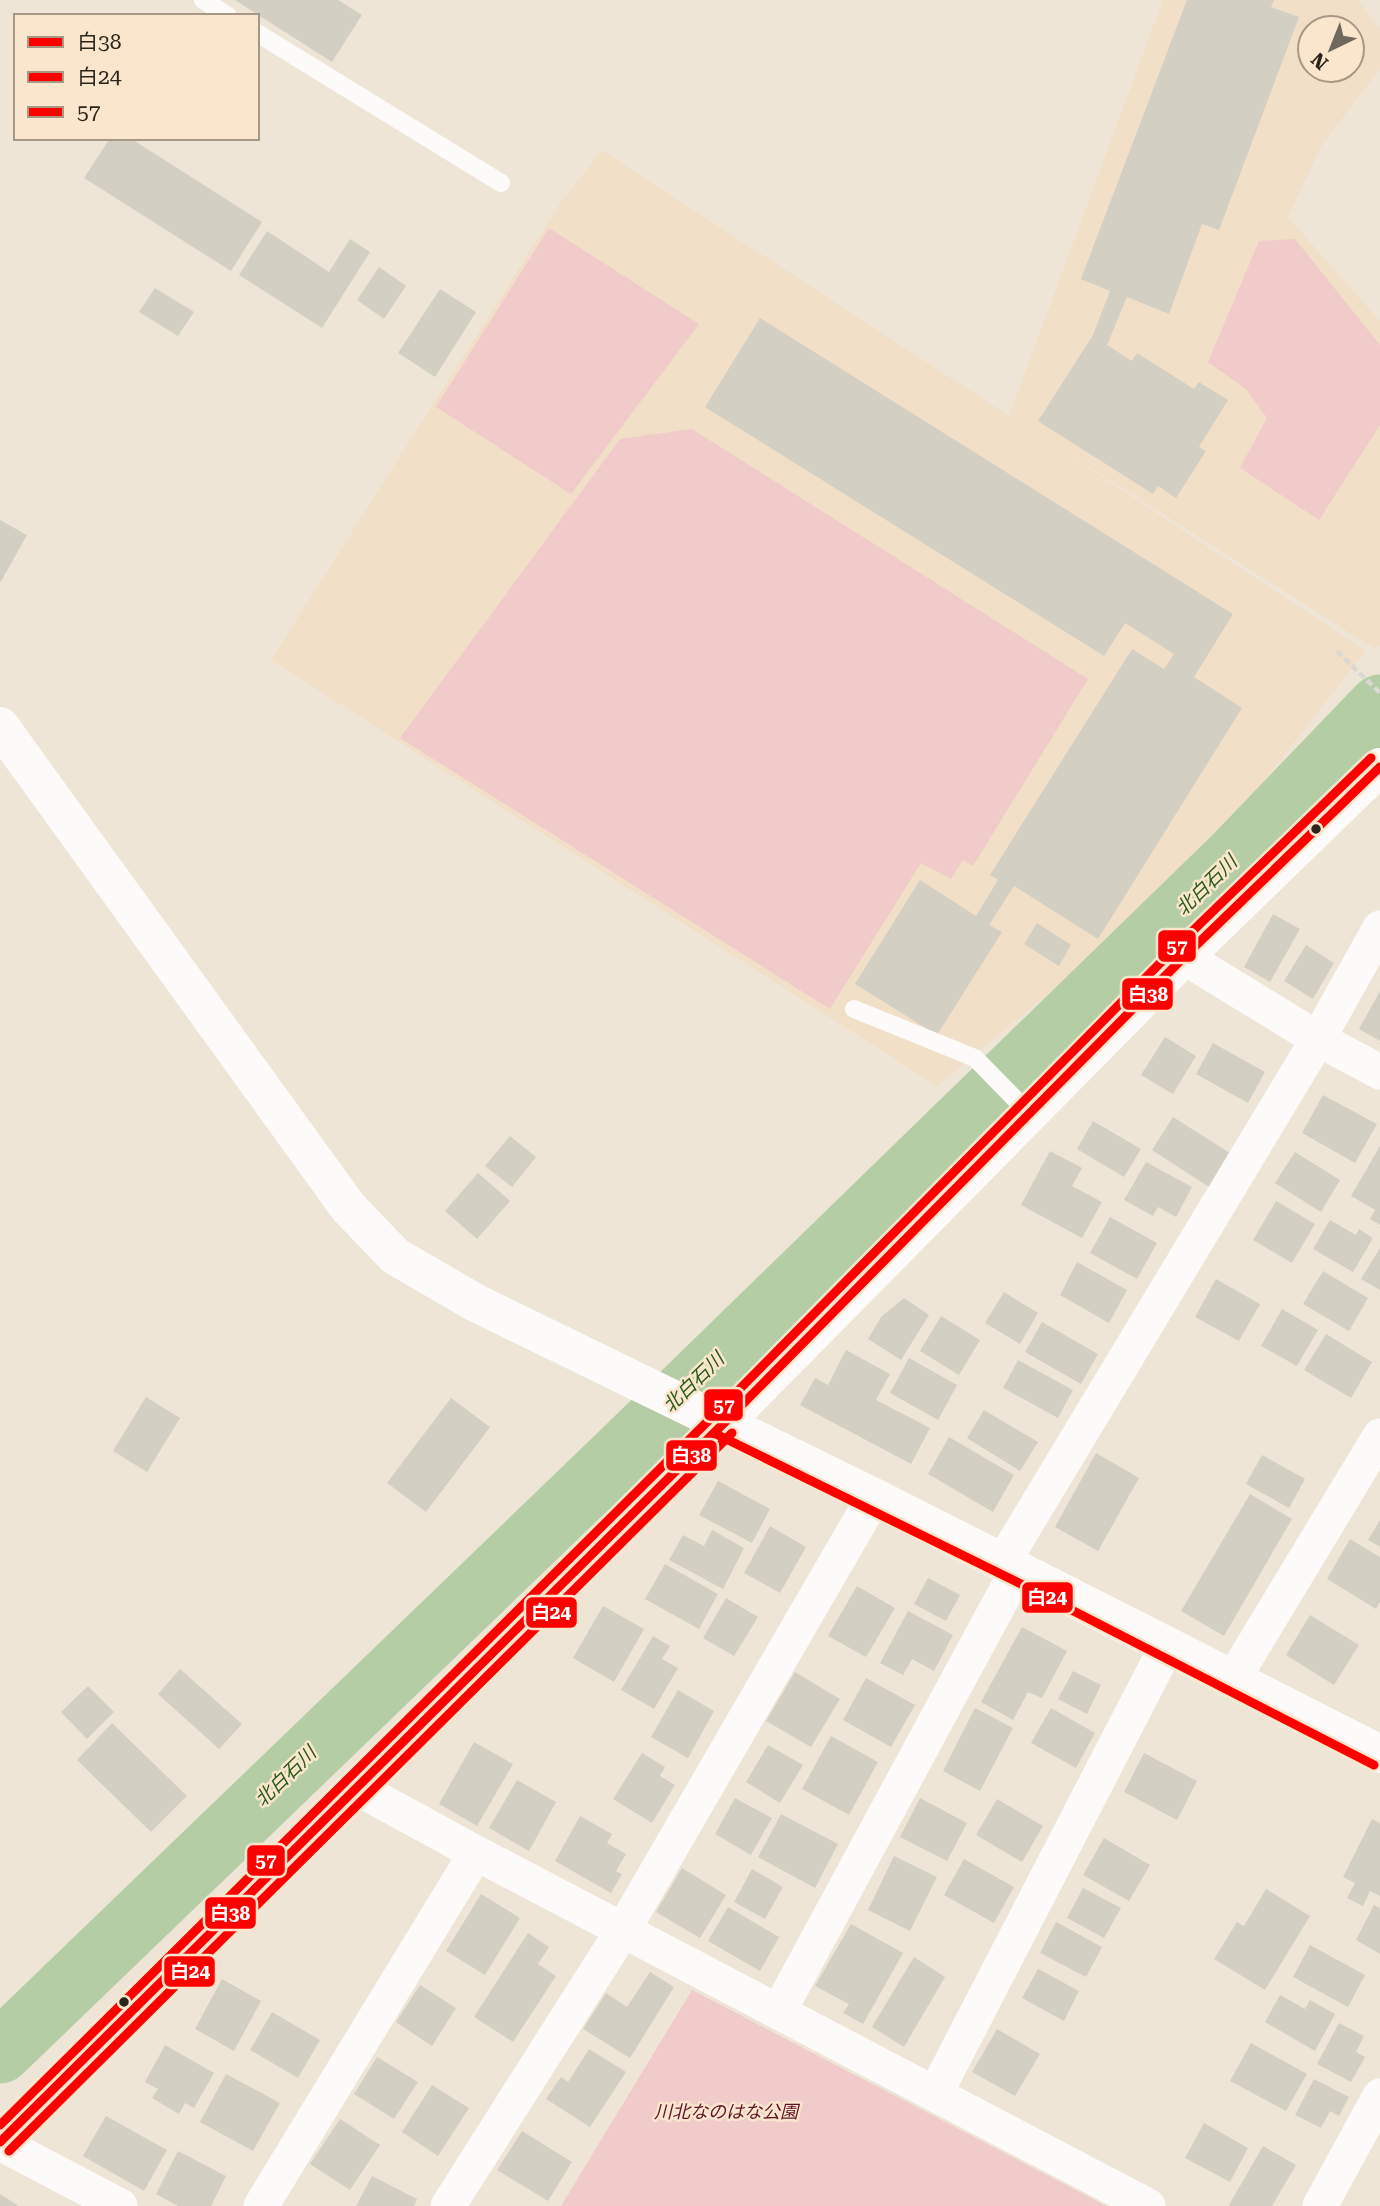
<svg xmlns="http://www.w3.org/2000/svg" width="1380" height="2206" viewBox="0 0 1380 2206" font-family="'Roboto Serif','Noto Sans JP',serif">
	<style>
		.built { fill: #f1dfc8; fill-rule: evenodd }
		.green { fill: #f1cbca }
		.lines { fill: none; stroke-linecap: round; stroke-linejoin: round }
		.river { stroke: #b4cda5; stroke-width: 63 }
		.building { fill: #d4cfc3 }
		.path { stroke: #dbd7d3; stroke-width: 4.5; stroke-dasharray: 7 3.5; stroke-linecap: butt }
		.service { stroke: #fdfbf9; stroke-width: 18 }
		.minor { stroke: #fdfbf9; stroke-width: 35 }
		.tertiary { stroke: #fdfbf9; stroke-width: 38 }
		.bus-1-casing { stroke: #f9e6cd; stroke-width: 14 }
		.bus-2-casing { stroke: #f9e6cd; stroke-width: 14 }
		.bus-3-casing { stroke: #f9e6cd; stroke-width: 14 }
		.bus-1 { stroke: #f00; stroke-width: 9 }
		.bus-2 { stroke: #f00; stroke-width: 9 }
		.bus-3 { stroke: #f00; stroke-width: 9 }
		.bus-dot { fill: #2b241b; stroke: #f9e6cd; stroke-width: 2.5 }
		.labels { text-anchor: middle; stroke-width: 5; stroke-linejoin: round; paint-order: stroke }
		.park-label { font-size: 18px; font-style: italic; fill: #611128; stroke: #f9e6cd }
		.water-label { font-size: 19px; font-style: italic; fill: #265813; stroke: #f9e6cd }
		.line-badge { stroke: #f9e6cd; stroke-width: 2.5 }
		.badge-label { font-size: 19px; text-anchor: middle; font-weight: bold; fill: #fff }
	</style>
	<rect width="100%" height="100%" fill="#efe5d7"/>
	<path class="built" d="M1163,0H1359L1380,30V69L1322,145L1288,217L1380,321V645L1375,649L1034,432L1366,651L1264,781L1107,942L1079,968L937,1086L271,660L559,205L602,150L1009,416ZM1310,28H1352V70H1310Z"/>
	<g class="green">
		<path d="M549,228L699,324L571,494L436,407Z"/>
		<path d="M1295,239L1380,345V425L1319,520L1240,468L1267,418L1246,389L1208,362L1259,241Z"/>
		<path d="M692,429L1088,679L973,866L963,860L951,879L921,863L830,1009L400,738L620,439Z"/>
		<path d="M692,1990L1106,2206H561Z"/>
	</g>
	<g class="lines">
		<path class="river" d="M0,2052L620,1455L1235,857L1380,706"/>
	</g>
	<g class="building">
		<path d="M235,0H338L362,15L332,62Z"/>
		<path d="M1187,0H1274L1271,7L1299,17L1219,230L1202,224L1169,314L1127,297L1107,345L1132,361L1137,353L1194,389L1199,382L1228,400L1199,447L1206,451L1176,498L1158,486L1153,494L1038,421L1093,335L1110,291L1081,279Z"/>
		<path d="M110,138H130L262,222L231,271L84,178Z"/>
		<path d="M267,231L329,272L350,239L370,252L322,328L239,275Z"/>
		<path d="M379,267L406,286L384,319L357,300Z"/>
		<path d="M155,288L194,312L178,336L139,312Z"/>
		<path d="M440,289L476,312L435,377L398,353Z"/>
		<path d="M760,318L1233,614L1194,677L1242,708L1098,939L1014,886L989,925L1002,932L937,1035L855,984L920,880L976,916L998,880L990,875L1132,649L1164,669L1174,654L1125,623L1104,656L705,407Z"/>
		<path d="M0,520L27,535L0,583Z"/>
		<path d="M1273,914L1300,929L1270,982L1244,967Z"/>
		<path d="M1037,923L1071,945L1059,966L1024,944Z"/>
		<path d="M1306,945L1334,963L1313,999L1284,981Z"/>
		<path d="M1380,991V1041L1359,1029Z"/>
		<path d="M1165,1037L1196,1056L1173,1094L1141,1075Z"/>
		<path d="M1213,1043L1265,1072L1248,1103L1196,1074Z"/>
		<path d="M1323,1095L1377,1124L1355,1163L1302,1133Z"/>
		<path d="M1173,1117L1230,1153L1209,1187L1152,1150Z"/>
		<path d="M1093,1121L1141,1149L1124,1177L1077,1149Z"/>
		<path d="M510,1136L536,1157L512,1187L485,1166Z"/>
		<path d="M1380,1146V1225L1370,1219L1375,1210L1351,1196Z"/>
		<path d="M1050,1151L1082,1168L1072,1186L1102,1202L1082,1238L1021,1205Z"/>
		<path d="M1295,1152L1340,1180L1321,1212L1275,1183Z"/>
		<path d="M1146,1162L1192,1187L1176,1217L1158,1207L1153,1216L1124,1200Z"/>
		<path d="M478,1173L510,1201L477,1239L445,1211Z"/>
		<path d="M1276,1201L1315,1224L1292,1263L1253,1240Z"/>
		<path d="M1110,1217L1157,1243L1137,1279L1090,1253Z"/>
		<path d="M1330,1220L1356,1235L1359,1229L1373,1238L1353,1272L1313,1249Z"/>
		<path d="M1380,1248V1290L1361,1279Z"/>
		<path d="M1077,1262L1127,1290L1109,1323L1060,1295Z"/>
		<path d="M1323,1271L1368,1298L1349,1331L1303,1304Z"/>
		<path d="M1216,1279L1260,1304L1239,1341L1195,1317Z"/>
		<path d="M1004,1292L1038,1313L1020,1344L985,1323Z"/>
		<path d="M904,1298L929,1315L901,1360L868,1339L881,1317Z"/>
		<path d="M1282,1309L1318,1330L1297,1366L1261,1346Z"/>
		<path d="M941,1316L980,1340L959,1375L920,1351Z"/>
		<path d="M1042,1322L1098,1354L1081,1384L1025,1352Z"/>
		<path d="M1326,1334L1372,1362L1351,1398L1304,1370Z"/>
		<path d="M846,1350L890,1374L876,1400L930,1428L911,1464L800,1405L815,1378L828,1385Z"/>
		<path d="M909,1358L957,1385L938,1420L890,1393Z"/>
		<path d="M1018,1360L1073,1390L1058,1418L1003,1388Z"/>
		<path d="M146,1397L180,1418L147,1472L113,1451Z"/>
		<path d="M451,1398L490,1427L426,1512L387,1483Z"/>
		<path d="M984,1410L1038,1442L1020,1471L967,1438Z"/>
		<path d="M949,1437L1014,1475L993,1512L928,1474Z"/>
		<path d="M1096,1453L1139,1478L1098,1551L1055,1527Z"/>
		<path d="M1262,1455L1305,1479L1289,1508L1246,1484Z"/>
		<path d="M718,1481L770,1509L752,1543L699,1515Z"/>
		<path d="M1250,1494L1292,1519L1224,1636L1181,1611Z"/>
		<path d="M1380,1520V1547L1368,1540Z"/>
		<path d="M770,1526L806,1547L780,1593L744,1573Z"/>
		<path d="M712,1530L744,1548L723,1589L669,1560L683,1535L704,1546Z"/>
		<path d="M1350,1539L1380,1557V1602L1376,1609L1327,1579Z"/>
		<path d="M665,1564L718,1594L699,1629L645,1599Z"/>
		<path d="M928,1578L960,1595L946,1621L914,1604Z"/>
		<path d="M857,1586L895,1608L866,1657L828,1636Z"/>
		<path d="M726,1598L758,1617L734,1656L703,1638Z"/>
		<path d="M603,1606L644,1629L614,1682L573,1658Z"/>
		<path d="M908,1611L953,1635L934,1671L912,1659L903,1675L880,1663Z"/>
		<path d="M1310,1615L1359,1645L1334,1685L1286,1655Z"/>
		<path d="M1022,1627L1067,1651L1042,1698L1028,1692L1013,1720L981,1702Z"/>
		<path d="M653,1636L670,1646L662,1659L678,1668L654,1709L621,1690Z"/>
		<path d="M180,1669L242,1724L219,1749L158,1694Z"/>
		<path d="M1073,1671L1101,1685L1087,1714L1058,1699Z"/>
		<path d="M795,1672L840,1699L811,1747L766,1721Z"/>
		<path d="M866,1678L915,1705L891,1747L843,1720Z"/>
		<path d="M88,1686L114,1712L87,1739L61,1712Z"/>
		<path d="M678,1690L714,1711L688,1758L651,1737Z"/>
		<path d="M975,1708L1013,1728L980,1791L943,1771Z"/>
		<path d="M1051,1708L1095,1733L1076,1768L1031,1743Z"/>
		<path d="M112,1723L187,1796L151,1832L77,1760Z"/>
		<path d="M831,1736L878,1762L849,1815L802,1789Z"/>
		<path d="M474,1742L513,1764L477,1826L439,1804Z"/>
		<path d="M768,1745L803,1765L780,1803L746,1782Z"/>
		<path d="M642,1753L665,1767L660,1776L675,1785L652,1823L613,1799Z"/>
		<path d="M1144,1753L1197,1781L1177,1820L1124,1792Z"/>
		<path d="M517,1780L556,1802L529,1851L489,1828Z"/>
		<path d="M735,1798L772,1818L751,1855L715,1834Z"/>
		<path d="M920,1798L967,1823L947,1861L900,1837Z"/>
		<path d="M997,1799L1043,1826L1022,1862L976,1835Z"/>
		<path d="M781,1814L838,1844L815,1888L758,1857Z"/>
		<path d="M580,1816L612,1834L607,1843L626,1854L616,1871L622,1874L611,1893L555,1861Z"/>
		<path d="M1372,1819L1380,1823V1896L1370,1891L1363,1906L1347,1898L1355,1883L1343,1877Z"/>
		<path d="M1104,1838L1150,1865L1129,1901L1083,1875Z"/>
		<path d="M894,1856L937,1877L910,1931L868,1910Z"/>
		<path d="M964,1859L1014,1887L994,1923L944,1895Z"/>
		<path d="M682,1868L726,1895L700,1938L656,1912Z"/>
		<path d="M752,1869L783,1887L765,1919L734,1902Z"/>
		<path d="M1083,1888L1121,1908L1104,1938L1067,1918Z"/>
		<path d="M1266,1889L1310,1916L1265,1990L1214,1959L1237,1922L1244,1926Z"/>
		<path d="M481,1894L520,1918L485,1975L446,1951Z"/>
		<path d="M1374,1905L1380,1908V1954L1356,1940Z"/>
		<path d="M728,1907L779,1937L760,1971L708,1941Z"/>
		<path d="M1056,1922L1102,1947L1086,1977L1040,1953Z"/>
		<path d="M851,1924L903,1953L863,2024L843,2013L849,2004L815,1986Z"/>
		<path d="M528,1933L549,1947L538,1964L556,1976L513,2042L474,2017Z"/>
		<path d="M1310,1945L1365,1975L1348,2007L1293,1977Z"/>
		<path d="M914,1957L945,1977L904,2047L872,2027Z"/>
		<path d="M1038,1969L1079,1991L1064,2021L1022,1998Z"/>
		<path d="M650,1972L674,1987L630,2058L583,2029L606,1993L627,2007Z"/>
		<path d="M222,1979L261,2001L234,2051L195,2029Z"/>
		<path d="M420,1985L456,2008L432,2046L396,2022Z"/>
		<path d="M1280,1995L1305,2009L1310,2000L1335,2014L1315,2051L1265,2022Z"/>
		<path d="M272,2012L320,2040L298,2078L250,2050Z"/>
		<path d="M1339,2023L1364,2036L1356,2052L1365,2057L1351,2082L1317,2064Z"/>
		<path d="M997,2029L1040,2054L1015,2096L972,2072Z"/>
		<path d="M1251,2043L1307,2074L1286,2111L1230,2081Z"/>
		<path d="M165,2045L214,2073L194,2108L185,2103L179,2114L152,2098L158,2089L145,2082Z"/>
		<path d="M589,2049L626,2072L590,2127L546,2099L561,2077L568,2082Z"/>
		<path d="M377,2057L418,2082L394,2119L354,2094Z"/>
		<path d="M226,2074L280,2103L253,2151L200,2122Z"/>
		<path d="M1314,2079L1349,2097L1339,2116L1330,2111L1321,2128L1295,2115Z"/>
		<path d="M432,2085L469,2108L438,2156L402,2132Z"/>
		<path d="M106,2116L167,2150L144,2191L83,2156Z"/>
		<path d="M340,2119L380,2145L350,2190L310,2164Z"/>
		<path d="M1204,2123L1248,2148L1230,2182L1185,2158Z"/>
		<path d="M522,2131L572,2162L548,2201L497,2170Z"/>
		<path d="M1263,2146L1296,2165L1272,2206H1230L1229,2205Z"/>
		<path d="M178,2151L226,2176L211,2206H178L156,2194Z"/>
		<path d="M372,2176L417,2199L414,2206H356Z"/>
		<path d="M0,2194L19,2206H0Z"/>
	</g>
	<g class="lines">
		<path class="path" d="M1337,651L1380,693"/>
		<g class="service">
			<path d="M203,0L228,16"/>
			<path d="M257,33L501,183"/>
			<path d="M854,1009L975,1058L1030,1114"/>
		</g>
		<g class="minor">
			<path d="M1184,957L1318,1039L1380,1072"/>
			<path d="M1003,1562L1318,1039L1380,928"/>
			<path d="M1233,1679L1380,1436"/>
			<path d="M357,1788L476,1853L1148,2206"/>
			<path d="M779,2011L1018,1569"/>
			<path d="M935,2094L1167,1646"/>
			<path d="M0,2143L120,2206"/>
			<path d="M261,2206L476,1853"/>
			<path d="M448,2206L623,1930L874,1497"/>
			<path d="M1320,2206L1380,2096"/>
		</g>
		<g class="tertiary">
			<path d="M0,726L348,1207L395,1256L476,1303L874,1497L1380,1754"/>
			<path d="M0,2142L723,1424L1184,957L1380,767"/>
		</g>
		<defs>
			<path id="bus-1" d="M0,2142L723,1424L1184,957L1380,767"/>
			<g id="bus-2">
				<path d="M718,1435L1013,1580L1374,1765"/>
				<path d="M9,2151L732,1433"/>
			</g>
			<path id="bus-3" d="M0,2125L714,1415L1175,948L1371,758"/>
		</defs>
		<use href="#bus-1" class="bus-1-casing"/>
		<use href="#bus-2" class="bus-2-casing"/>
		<use href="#bus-3" class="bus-3-casing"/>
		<use href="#bus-1" class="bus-1"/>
		<use href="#bus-2" class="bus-2"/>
		<use href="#bus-3" class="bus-3"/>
	</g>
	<g class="bus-dot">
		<circle cx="1316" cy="829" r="6"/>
		<circle cx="124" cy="2002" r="6"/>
	</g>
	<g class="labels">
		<g class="park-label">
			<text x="726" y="2118">川北なのはな公園</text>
		</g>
		<g class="water-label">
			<text transform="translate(1206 885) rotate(-44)" y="7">北白石川</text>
			<text transform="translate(693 1382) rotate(-44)" y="7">北白石川</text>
			<text transform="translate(285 1776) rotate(-44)" y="7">北白石川</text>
		</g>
	</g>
	<g class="line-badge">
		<rect x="1157" y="929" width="40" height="34" rx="7" fill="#f00"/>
		<rect x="1121" y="977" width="53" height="34" rx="7" fill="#f00"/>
		<rect x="703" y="1388" width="41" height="34" rx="7" fill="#f00"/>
		<rect x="665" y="1439" width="53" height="33" rx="7" fill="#f00"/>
		<rect x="1021" y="1581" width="53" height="33" rx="7" fill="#f00"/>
		<rect x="525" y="1596" width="53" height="33" rx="7" fill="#f00"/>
		<rect x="246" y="1844" width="40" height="33" rx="7" fill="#f00"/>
		<rect x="204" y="1896" width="53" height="34" rx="7" fill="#f00"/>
		<rect x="163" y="1955" width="53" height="33" rx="7" fill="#f00"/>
	</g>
	<g class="badge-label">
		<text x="1177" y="953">57</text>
		<text x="1148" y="1001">白38</text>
		<text x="724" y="1412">57</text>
		<text x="691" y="1462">白38</text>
		<text x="1047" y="1604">白24</text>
		<text x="551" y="1619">白24</text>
		<text x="266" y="1867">57</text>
		<text x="230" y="1920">白38</text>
		<text x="190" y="1978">白24</text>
	</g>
	<rect x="14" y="14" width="245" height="126" fill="#f9e6cd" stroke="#a79886" stroke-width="2"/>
	<rect x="28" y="37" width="35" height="10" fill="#ff0000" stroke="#a79886" stroke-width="2"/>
	<text x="77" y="49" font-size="21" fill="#2b241b">白38</text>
	<rect x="28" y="72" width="35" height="10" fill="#ff0000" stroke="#a79886" stroke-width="2"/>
	<text x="77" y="84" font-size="21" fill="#2b241b">白24</text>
	<rect x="28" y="107" width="35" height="10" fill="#ff0000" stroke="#a79886" stroke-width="2"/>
	<text x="77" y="119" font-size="21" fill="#2b241b">57</text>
	<g transform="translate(1331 49) rotate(223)"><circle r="33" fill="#f9e6cd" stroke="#a79886" stroke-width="2"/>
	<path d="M0-5L12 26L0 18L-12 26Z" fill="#70685d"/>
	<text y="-10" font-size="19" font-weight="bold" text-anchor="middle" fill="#2b241b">N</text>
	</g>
</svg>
